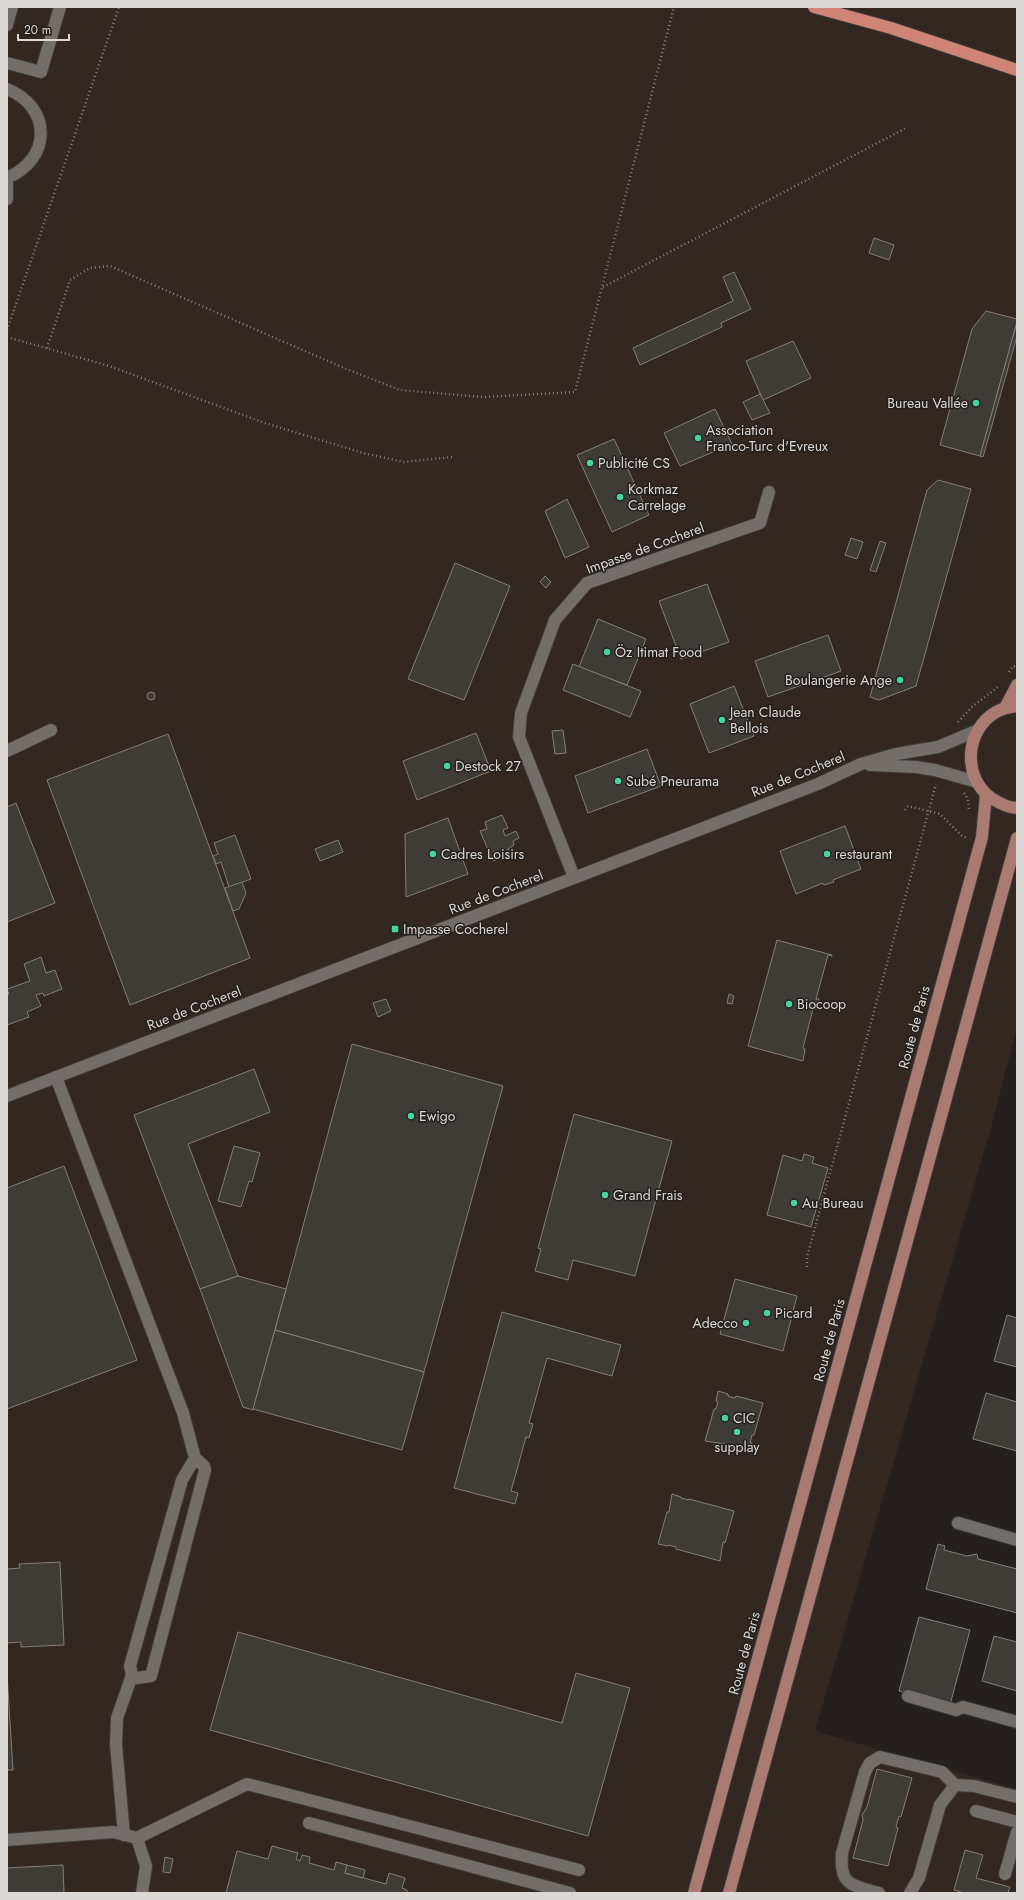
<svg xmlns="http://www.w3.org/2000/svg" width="1024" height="1900" viewBox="0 0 1024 1900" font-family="Jost,sans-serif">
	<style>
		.built { fill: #322721 }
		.building { fill: #3f3c37; stroke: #837f79 }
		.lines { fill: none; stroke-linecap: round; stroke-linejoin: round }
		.minor-casing { stroke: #3f3b39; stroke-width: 14 }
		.major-casing { stroke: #3f3b39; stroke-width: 14 }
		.highway-casing { stroke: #3f3b39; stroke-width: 14 }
		.path { stroke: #86827f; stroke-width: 2.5; stroke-dasharray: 1 3; stroke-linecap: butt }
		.minor { stroke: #746e6a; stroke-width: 12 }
		.major { stroke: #ab7b71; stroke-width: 12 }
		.highway { stroke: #d08476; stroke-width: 12 }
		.poi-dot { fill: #42d4a1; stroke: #25201d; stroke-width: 1.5 }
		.labels { text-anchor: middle; stroke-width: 3; stroke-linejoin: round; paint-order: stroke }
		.poi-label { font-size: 14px; fill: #dcd8d6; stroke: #25201d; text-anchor: start }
		.street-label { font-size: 14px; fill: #dcd8d6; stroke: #25201d }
	</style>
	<rect width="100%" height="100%" fill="#25201d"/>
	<path class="built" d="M7,7H1017V1027L991,1128L815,1731L1017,1789V1893H7Z"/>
	<g class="building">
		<path d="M874,238L894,245L889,260L869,253Z"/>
		<path d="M734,272L751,309L721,323L722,327L640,365L633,348L733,301L723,277Z"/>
		<path d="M986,311L1017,319V322L980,456L940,445L972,329Z"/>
		<path d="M1017,322V336L983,457L980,456Z"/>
		<path d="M793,341L811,378L763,400L746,361Z"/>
		<path d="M760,394L770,413L752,420L743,402Z"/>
		<path d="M715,409L732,444L680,466L664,433Z"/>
		<path d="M614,439L649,515L612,532L577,455Z"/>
		<path d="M938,480L971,489L916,686L879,700L870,697L927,490Z"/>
		<path d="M567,499L589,547L565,558L545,511Z"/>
		<path d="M851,538L863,542L857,559L845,555Z"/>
		<path d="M880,541L886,543L876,572L870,570Z"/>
		<path d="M455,563L510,586L464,700L408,679Z"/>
		<path d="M545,576L551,582L546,588L540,582Z"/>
		<path d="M707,584L729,642L681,659L659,601Z"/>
		<path d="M598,619L646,639L627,685L579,667Z"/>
		<path d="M828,635L841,671L768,697L755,661Z"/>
		<path d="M573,664L641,691L630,717L563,690Z"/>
		<path d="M734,686L754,736L709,753L690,704Z"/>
		<circle cx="151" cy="696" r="4"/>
		<path d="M563,730L566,753L555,754L552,731Z"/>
		<path d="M476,733L491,771L417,800L403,761Z"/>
		<path d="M168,734L250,958L130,1005L47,780Z"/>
		<path d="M647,749L661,786L588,813L575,776Z"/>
		<path d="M16,803L55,903L7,922V807Z"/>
		<path d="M502,815L508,828L503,830L505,836L516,831L519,838L513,841L514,845L508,849L510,854L493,861L480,831L487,829L485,822Z"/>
		<path d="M448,818L468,874L406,897L405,834Z"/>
		<path d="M845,826L861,869L833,880L834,882L824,885L823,883L796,894L780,851Z"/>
		<path d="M235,835L251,879L229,887L221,862L216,864L213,856L218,854L214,843Z"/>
		<path d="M338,840L343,852L320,861L315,849Z"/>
		<path d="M242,882L246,893L239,909L233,911L225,888Z"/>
		<path d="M777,940L832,955V956L828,955L816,999H819L816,1009H813L803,1048L805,1049L803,1061L748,1046Z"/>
		<path d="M41,957L46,973L55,970L62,989L44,996L43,993L36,995L41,1006L27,1012L29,1017L7,1025V995L9,994L7,989L30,981L24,964Z"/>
		<path d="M729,994L734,996L732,1004L727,1003Z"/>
		<path d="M386,999L391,1011L378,1017L373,1003Z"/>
		<path d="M352,1044L503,1086L424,1372L275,1330Z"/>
		<path d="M254,1069L270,1112L188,1144L238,1276L200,1289L134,1115Z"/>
		<path d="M574,1114L672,1141L635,1276L573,1260L568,1280L535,1271L541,1249L538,1248Z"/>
		<path d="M234,1146L260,1153L252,1182L249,1181L241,1207L218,1201Z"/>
		<path d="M804,1154L814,1157L812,1163L828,1168L811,1227L767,1215L783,1155L802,1161Z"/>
		<path d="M64,1166L137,1360L7,1409V1188Z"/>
		<path d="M238,1276L286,1289L253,1410L243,1407L200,1289Z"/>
		<path d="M735,1279L797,1296L783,1351L720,1334Z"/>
		<path d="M502,1312L621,1345L612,1376L547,1358L529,1423L533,1424L529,1438L526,1437L511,1491L518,1493L515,1504L454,1488Z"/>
		<path d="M1007,1315L1017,1318V1367L994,1361Z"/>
		<path d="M275,1330L424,1372L402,1450L253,1409Z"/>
		<path d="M718,1391L728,1394V1396L735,1398L736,1396L763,1403L754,1435H752L750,1443H752L749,1453L724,1446L725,1444L705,1441L714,1409H716L718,1402L716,1401Z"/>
		<path d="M986,1393L1017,1402V1451L973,1439Z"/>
		<path d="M672,1494L681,1497V1498L689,1500V1499L734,1511L725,1543L723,1542L720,1561L676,1549V1547L668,1545V1546L658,1544L667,1512H669Z"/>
		<path d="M938,1544L945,1546L944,1550L967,1556L977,1554L978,1559L1017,1569V1613L926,1589Z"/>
		<path d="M60,1562L64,1645L21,1647V1642L7,1643V1569L20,1568L19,1564Z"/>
		<path d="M919,1617L970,1630L950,1705L899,1691Z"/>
		<path d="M238,1632L562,1723L576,1673L630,1688L588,1836L210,1730Z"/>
		<path d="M994,1636L1017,1642V1691L982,1681Z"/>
		<path d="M7,1674L13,1770H7Z"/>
		<path d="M877,1769L912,1778L901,1817L899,1816L896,1827L898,1828L888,1866L853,1858L863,1820L862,1815L867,1807Z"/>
		<path d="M272,1846L298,1853L296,1859L300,1861L302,1855L310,1857L309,1863L334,1870L336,1862L347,1865L345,1873L386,1884L389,1873L405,1878L402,1888L407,1890V1893H226L237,1851L268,1859Z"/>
		<path d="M965,1850L983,1855L976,1878L1010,1887L1008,1893H964L954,1890Z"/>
		<path d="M165,1857L173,1859L170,1873L163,1872Z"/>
		<path d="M63,1865L64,1893H7V1868Z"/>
		<path d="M347,1865L365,1870L363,1878L345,1873Z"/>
	</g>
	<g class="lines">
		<defs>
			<g id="minor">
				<path d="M7,25L12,7"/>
				<path d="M7,63L41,72L60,7"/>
				<path d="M7,89C52,107 52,159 7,178"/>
				<path d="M7,199V178"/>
				<path d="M7,751L51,730"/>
				<path d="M870,765L916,767L935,770L977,782"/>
				<path d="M574,877L519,737L521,713L555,620L587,583L760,523L769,492"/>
				<path d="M56,1077L183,1413L195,1458L182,1480L130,1666L132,1675L137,1678L151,1676L205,1470L204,1466L195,1458"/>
				<path d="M7,1096L818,784L861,764L896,754L938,747L978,730"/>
				<path d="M958,1523L1017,1540"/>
				<path d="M908,1696L956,1710L963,1707L1017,1722"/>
				<path d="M976,1811L1017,1822"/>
				<path d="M309,1823L570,1893"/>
				<path d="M124,1835L116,1744L117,1718L132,1675"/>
				<path d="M137,1838L247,1784L579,1870"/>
				<path d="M7,1840L113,1832L137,1838L146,1866L142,1893"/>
				<path d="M1005,1874L1017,1832"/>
				<path d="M879,1893C852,1885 839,1886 842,1853L865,1772L870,1763L880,1757L942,1772L955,1785"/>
				<path d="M910,1893L919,1878L940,1805L955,1785L974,1786L1017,1797"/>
			</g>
			<g id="major">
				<path d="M1017,706C1010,707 1003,708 996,712C965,730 962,777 991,798C999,803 1008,808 1017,808"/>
				<path d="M1005,708L1017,685"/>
				<path d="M694,1893L982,837L986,794"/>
				<path d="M729,1893L1017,838"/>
			</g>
			<path id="highway" d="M814,7L891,28L1017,70"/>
		</defs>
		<use href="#minor" class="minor-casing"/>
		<use href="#major" class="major-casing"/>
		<use href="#highway" class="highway-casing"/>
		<g class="path">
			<path d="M603,287L906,128"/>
			<path d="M7,330L119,7"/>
			<path d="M7,337L109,366L265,423L363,453L404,462L453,457"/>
			<path d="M47,348L70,280L90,268L110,266L344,368L400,390L483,397L575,392L674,7"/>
			<path d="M1009,672L1013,666L1017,667"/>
			<path d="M958,722L973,706L998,687"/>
			<path d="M964,793L968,799L969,811"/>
			<path d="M905,810L908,806L940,814L962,836L967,838"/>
			<path d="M807,1267V1257L936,784"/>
		</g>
		<use href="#minor" class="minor"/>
		<use href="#major" class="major"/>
		<use href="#highway" class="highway"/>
	</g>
	<g class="poi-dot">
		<circle cx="976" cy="403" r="4"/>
		<circle cx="698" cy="438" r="4"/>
		<circle cx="590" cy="463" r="4"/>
		<circle cx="620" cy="497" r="4"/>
		<circle cx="607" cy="652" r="4"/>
		<circle cx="900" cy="680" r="4"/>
		<circle cx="722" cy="720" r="4"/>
		<circle cx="447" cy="766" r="4"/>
		<circle cx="618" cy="781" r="4"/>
		<circle cx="433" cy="854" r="4"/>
		<circle cx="827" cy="854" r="4"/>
		<rect x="391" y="925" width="8" height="8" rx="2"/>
		<circle cx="789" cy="1004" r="4"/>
		<circle cx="411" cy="1116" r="4"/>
		<circle cx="605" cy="1195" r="4"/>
		<circle cx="794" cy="1203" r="4"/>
		<circle cx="767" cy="1313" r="4"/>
		<circle cx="746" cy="1323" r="4"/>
		<circle cx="725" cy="1418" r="4"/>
		<circle cx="737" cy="1432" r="4"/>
	</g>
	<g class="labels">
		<g class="poi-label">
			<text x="968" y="408" text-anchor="end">Bureau Vallée</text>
			<text x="706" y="435">Association<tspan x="706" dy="16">Franco-Turc d'Evreux</tspan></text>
			<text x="598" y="468">Publicité CS</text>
			<text x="628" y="494">Korkmaz<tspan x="628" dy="16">Carrelage</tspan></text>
			<text x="615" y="657">Öz Itimat Food</text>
			<text x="892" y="685" text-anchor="end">Boulangerie Ange</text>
			<text x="730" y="717">Jean Claude<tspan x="730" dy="16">Bellois</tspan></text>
			<text x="455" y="771">Destock 27</text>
			<text x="626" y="786">Subé Pneurama</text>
			<text x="441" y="859">Cadres Loisirs</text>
			<text x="835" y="859">restaurant</text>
			<text x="403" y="934">Impasse Cocherel</text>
			<text x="797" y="1009">Biocoop</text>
			<text x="419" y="1121">Ewigo</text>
			<text x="613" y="1200">Grand Frais</text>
			<text x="802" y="1208">Au Bureau</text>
			<text x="775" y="1318">Picard</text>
			<text x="738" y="1328" text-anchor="end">Adecco</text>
			<text x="733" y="1423">CIC</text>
			<text x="737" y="1452" text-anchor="middle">supplay</text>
		</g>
		<g class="street-label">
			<text transform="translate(645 548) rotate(-20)" y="5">Impasse de Cocherel</text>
			<text transform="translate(798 774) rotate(-22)" y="5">Rue de Cocherel</text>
			<text transform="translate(496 892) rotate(-21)" y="5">Rue de Cocherel</text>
			<text transform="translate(194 1008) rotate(-21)" y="5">Rue de Cocherel</text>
			<text transform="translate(914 1027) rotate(-75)" y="5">Route de Paris</text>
			<text transform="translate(829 1340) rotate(-75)" y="5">Route de Paris</text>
			<text transform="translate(744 1653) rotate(-75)" y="5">Route de Paris</text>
		</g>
	</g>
	<rect width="1024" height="1900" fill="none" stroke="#dcd8d6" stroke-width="16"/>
	<path d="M18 34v6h51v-6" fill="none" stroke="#dcd8d6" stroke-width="2"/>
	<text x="24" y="34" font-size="12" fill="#dcd8d6" stroke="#25201d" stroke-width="3" paint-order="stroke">20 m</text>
</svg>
